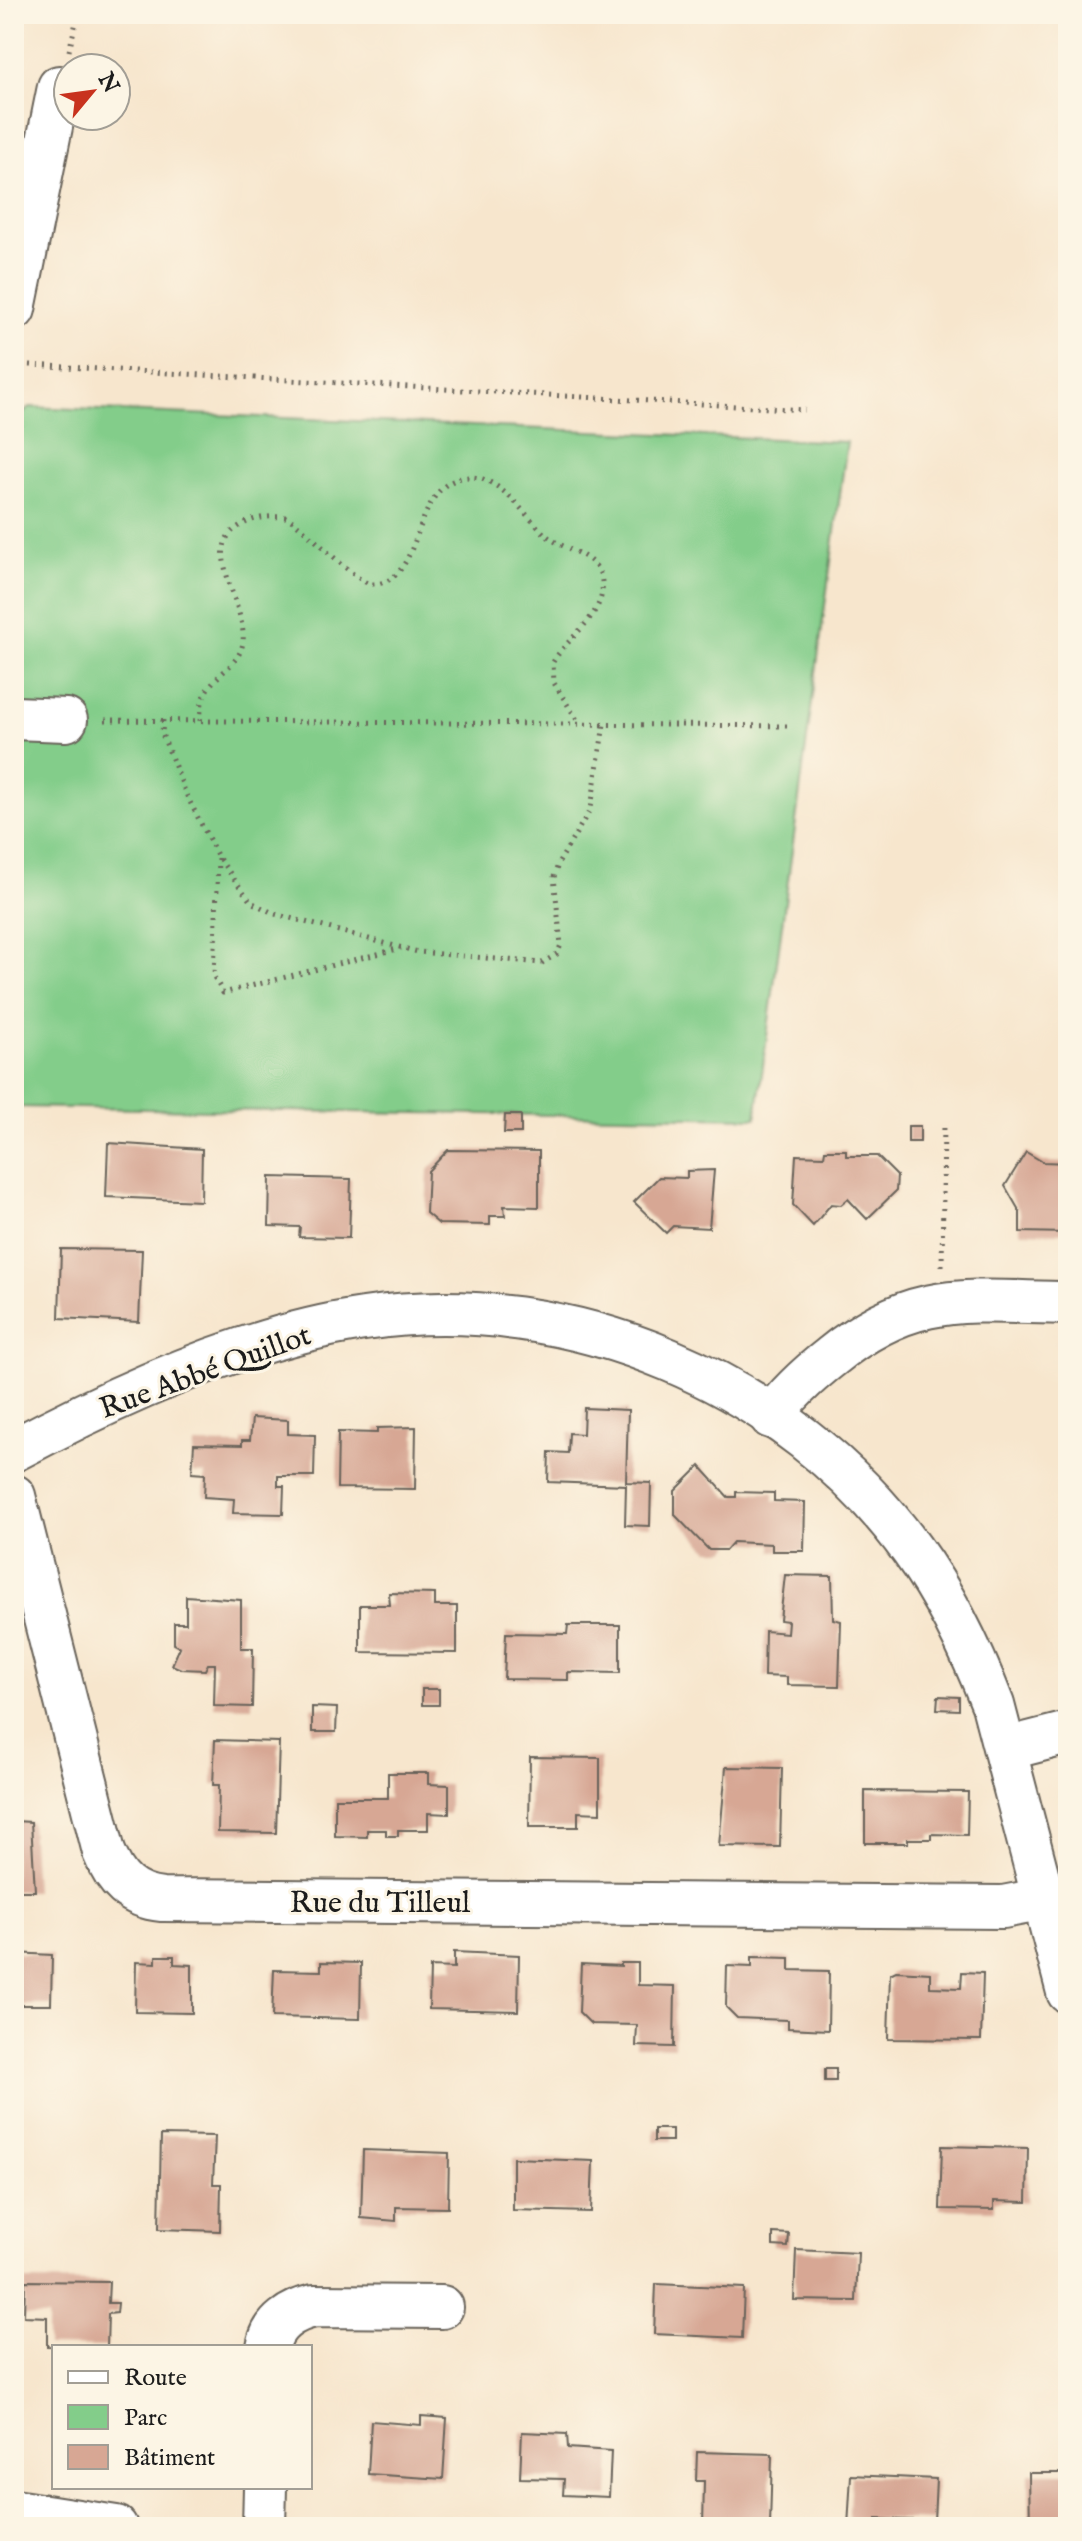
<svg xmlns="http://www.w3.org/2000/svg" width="1082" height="2541" viewBox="0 0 1082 2541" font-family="'IM FELL English',serif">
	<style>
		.green { fill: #83cd8a; stroke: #507453; stroke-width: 2 }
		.building { fill: #d7a794 }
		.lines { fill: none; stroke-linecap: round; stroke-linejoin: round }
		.street-casing { stroke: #69635a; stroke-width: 46 }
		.path { stroke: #69635a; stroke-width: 5; stroke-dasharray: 2 6; stroke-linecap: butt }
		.street { stroke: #fff; stroke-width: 42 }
		.labels { text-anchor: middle; stroke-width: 6; stroke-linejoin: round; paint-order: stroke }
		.street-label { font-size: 30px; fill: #1c1c1c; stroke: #fcf5e5 }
	</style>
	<rect width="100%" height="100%" fill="#fcf5e5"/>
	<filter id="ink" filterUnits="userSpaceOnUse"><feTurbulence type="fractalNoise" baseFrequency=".0125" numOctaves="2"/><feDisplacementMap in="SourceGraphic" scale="16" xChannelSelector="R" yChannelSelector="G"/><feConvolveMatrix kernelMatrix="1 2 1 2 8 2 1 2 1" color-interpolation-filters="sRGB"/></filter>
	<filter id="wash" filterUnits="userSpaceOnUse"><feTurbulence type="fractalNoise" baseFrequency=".006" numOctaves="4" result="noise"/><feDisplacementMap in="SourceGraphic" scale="32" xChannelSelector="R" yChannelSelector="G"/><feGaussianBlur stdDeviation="1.8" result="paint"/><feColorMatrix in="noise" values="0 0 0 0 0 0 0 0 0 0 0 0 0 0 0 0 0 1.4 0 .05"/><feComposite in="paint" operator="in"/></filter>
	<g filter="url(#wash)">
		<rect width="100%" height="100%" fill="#f7e6cd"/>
		<path class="green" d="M29,407L847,442L756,1118L14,1107V423Z"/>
		<g id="blocks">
			<g class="building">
				<path d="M505,1115H521V1133H504Z"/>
				<rect x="908" y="1126" width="12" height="16"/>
				<path d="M108,1143L202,1149L201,1201L106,1197Z"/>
				<path d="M448,1150L539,1151V1207L504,1206L505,1216H490V1225L439,1224L426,1213L428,1171Z"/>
				<path d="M825,1150H846V1156H877L897,1176L896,1191L867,1219L848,1199L841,1205L831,1204L813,1226L793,1205L796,1155L824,1156Z"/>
				<path d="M1026,1152L1043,1162L1068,1163V1233L1020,1232V1212L1005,1186Z"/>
				<path d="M714,1170L709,1228L673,1226L666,1233L634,1202L659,1177L687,1178V1171Z"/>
				<path d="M270,1177L351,1179L349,1238L299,1237L300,1227L269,1226Z"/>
				<path d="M61,1249L142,1250L139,1322L59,1318Z"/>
				<path d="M584,1408L628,1410L626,1482L651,1483L650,1526L625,1525L626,1485L548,1482L549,1452L568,1453L569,1433L583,1434Z"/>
				<path d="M252,1418L288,1420V1434L315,1435L314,1476H278V1486H284L283,1514L233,1513L234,1499L204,1497L205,1474L192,1473L194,1444L242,1445V1440H250Z"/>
				<path d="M416,1427L415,1489L337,1488L338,1432L377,1433V1428Z"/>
				<path d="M700,1466L728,1497H736V1492L774,1493V1501L805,1502L804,1551H772V1544L733,1542L726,1550H709L675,1515V1491Z"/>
				<path d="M785,1575L832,1576L833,1619L841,1621L839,1686L787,1685V1677L764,1676L765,1631L787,1633L788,1621L780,1620Z"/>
				<path d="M389,1593L435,1594V1606H457V1653L360,1652V1605H390Z"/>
				<path d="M186,1596L241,1600V1648H253L252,1707L214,1706L215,1664H208L205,1670L181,1669L172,1665L180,1647L174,1644V1623H186Z"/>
				<path d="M568,1625H620V1673L568,1672V1680L504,1679L506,1633L567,1634Z"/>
				<rect x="422" y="1689" width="17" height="16"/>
				<path d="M938,1696L959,1697V1710L937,1709Z"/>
				<path d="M312,1707L337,1708L336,1732H312Z"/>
				<path d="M215,1740L279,1742L276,1833L218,1832L219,1785H213Z"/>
				<path d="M530,1757L600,1758V1813L578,1812V1827H529Z"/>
				<path d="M726,1767L782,1768L780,1847L719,1846Z"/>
				<path d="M388,1773H428V1784L449,1785V1814L428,1813V1830H398V1836H386V1830H367V1837L335,1836V1798H388Z"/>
				<path d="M865,1791L968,1792L967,1835L931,1834V1839H908V1843H865Z"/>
				<path d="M14,1821L31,1822L35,1891H14Z"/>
				<path d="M454,1952L519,1955L518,2011L429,2009L430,1967L454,1968Z"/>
				<path d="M14,1953L52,1955L51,2005H14Z"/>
				<path d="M156,1956H174V1964L192,1965V2013L135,2012L136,1962L156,1963Z"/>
				<path d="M752,1957L790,1958V1970L829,1971L828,2030L788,2028V2020L737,2018L726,2007L727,1966L752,1967Z"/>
				<path d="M321,1962L361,1963L360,2019L272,2017L274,1970L321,1971Z"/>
				<path d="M621,1963H638V1985L675,1986L674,2047L636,2046L637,2025L591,2024L579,2012L581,1964L621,1966Z"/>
				<path d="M896,1971L930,1973V1987L961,1988L962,1972L983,1973L981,2040L888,2039L890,1974Z"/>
				<rect x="825" y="2069" width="11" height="12"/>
				<rect x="654" y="2129" width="18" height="12"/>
				<path d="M161,2135L215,2136L213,2184H221L220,2231L159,2229Z"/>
				<path d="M942,2146L1028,2148L1027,2202L994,2201V2210L940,2209Z"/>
				<path d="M363,2150L449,2153L448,2208L396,2207V2221L361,2218Z"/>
				<path d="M513,2158L593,2161L591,2212L513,2210Z"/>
				<path d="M773,2233L789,2234L788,2247L773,2246Z"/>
				<path d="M796,2250L858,2253L856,2301L794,2300Z"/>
				<path d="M25,2281L109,2282L108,2303H118L117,2313L108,2314L107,2347L47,2346V2317L24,2316Z"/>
				<path d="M656,2284L744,2288L742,2338L654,2334Z"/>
				<path d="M421,2416L447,2418L443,2479L368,2474L371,2421L421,2425Z"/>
				<path d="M522,2432L567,2434L568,2448L611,2451L609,2497L563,2495L564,2479L520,2478Z"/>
				<path d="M697,2452L772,2454L770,2527H703L704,2481H696Z"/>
				<path d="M1029,2473H1068V2527H1030Z"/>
				<path d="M851,2475L936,2479L934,2521L876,2519L875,2527H848Z"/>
			</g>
		</g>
	</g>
	<g filter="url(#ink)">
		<use href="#blocks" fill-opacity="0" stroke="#69635a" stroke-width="2"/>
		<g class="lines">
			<defs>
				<g id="street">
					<path d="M14,309L59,87"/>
					<path d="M14,718L66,720"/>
					<path d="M771,1417C788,1393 808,1375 831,1357C914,1289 968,1302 1068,1303"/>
					<path d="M14,1450C117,1395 247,1336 364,1319C568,1288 791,1382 912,1550C947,1598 972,1651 993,1705L1068,1992"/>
					<path d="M14,1496L104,1852C115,1880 131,1897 162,1900L1003,1907L1045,1899"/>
					<path d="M1006,1749L1068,1733"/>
					<path d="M268,2347C272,2323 292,2311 314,2306L442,2307"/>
					<path d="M14,2511L116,2527"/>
					<path d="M264,2527L265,2487"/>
				</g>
			</defs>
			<use href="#street" class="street-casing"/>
			<g class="path">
				<path d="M69,51L78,14"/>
				<path d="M14,364L805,410"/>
				<path d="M105,720L788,726"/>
				<path d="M163,720L162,734L187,796L218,857L251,902L275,914L418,952L542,963L557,954L561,945L554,877L558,864L591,808L604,724"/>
				<path d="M200,721C201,713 201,703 204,696C212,675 240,666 243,642C247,607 201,549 238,527C253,517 268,516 286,517C307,528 356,584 372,584C419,585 413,504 449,483C491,459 521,513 547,536C569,554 606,554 602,592C598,620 566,639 553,662L554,683L579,723"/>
				<path d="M218,858L214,977L223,993L401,948"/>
				<path d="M942,1266L944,1124"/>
			</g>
			<use href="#street" class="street"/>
		</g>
	</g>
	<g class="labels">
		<g class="street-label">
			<text transform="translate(205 1371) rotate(-20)" y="10">Rue Abbé Quillot</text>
			<text x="380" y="1912">Rue du Tilleul</text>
		</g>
	</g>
	<rect width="1082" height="2541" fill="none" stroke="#fcf5e5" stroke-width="48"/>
	<rect x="52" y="2345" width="260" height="144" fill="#fcf5e5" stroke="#a29e95" stroke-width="2"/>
	<rect x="68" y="2371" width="40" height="12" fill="#ffffff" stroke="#a29e95" stroke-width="2"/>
	<text x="124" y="2385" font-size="24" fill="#1c1c1c">Route</text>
	<rect x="68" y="2405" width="40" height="24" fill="#83cd8a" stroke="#a29e95" stroke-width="2"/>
	<text x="124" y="2425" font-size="24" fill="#1c1c1c">Parc</text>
	<rect x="68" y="2445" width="40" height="24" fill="#d7a794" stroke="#a29e95" stroke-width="2"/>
	<text x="124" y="2465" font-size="24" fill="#1c1c1c">Bâtiment</text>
	<g transform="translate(92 92) rotate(61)"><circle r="38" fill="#fcf5e5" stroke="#a29e95" stroke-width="2"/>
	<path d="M0-6L14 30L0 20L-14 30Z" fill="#c8321e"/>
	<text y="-12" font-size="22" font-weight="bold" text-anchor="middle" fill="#1c1c1c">N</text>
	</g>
</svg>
